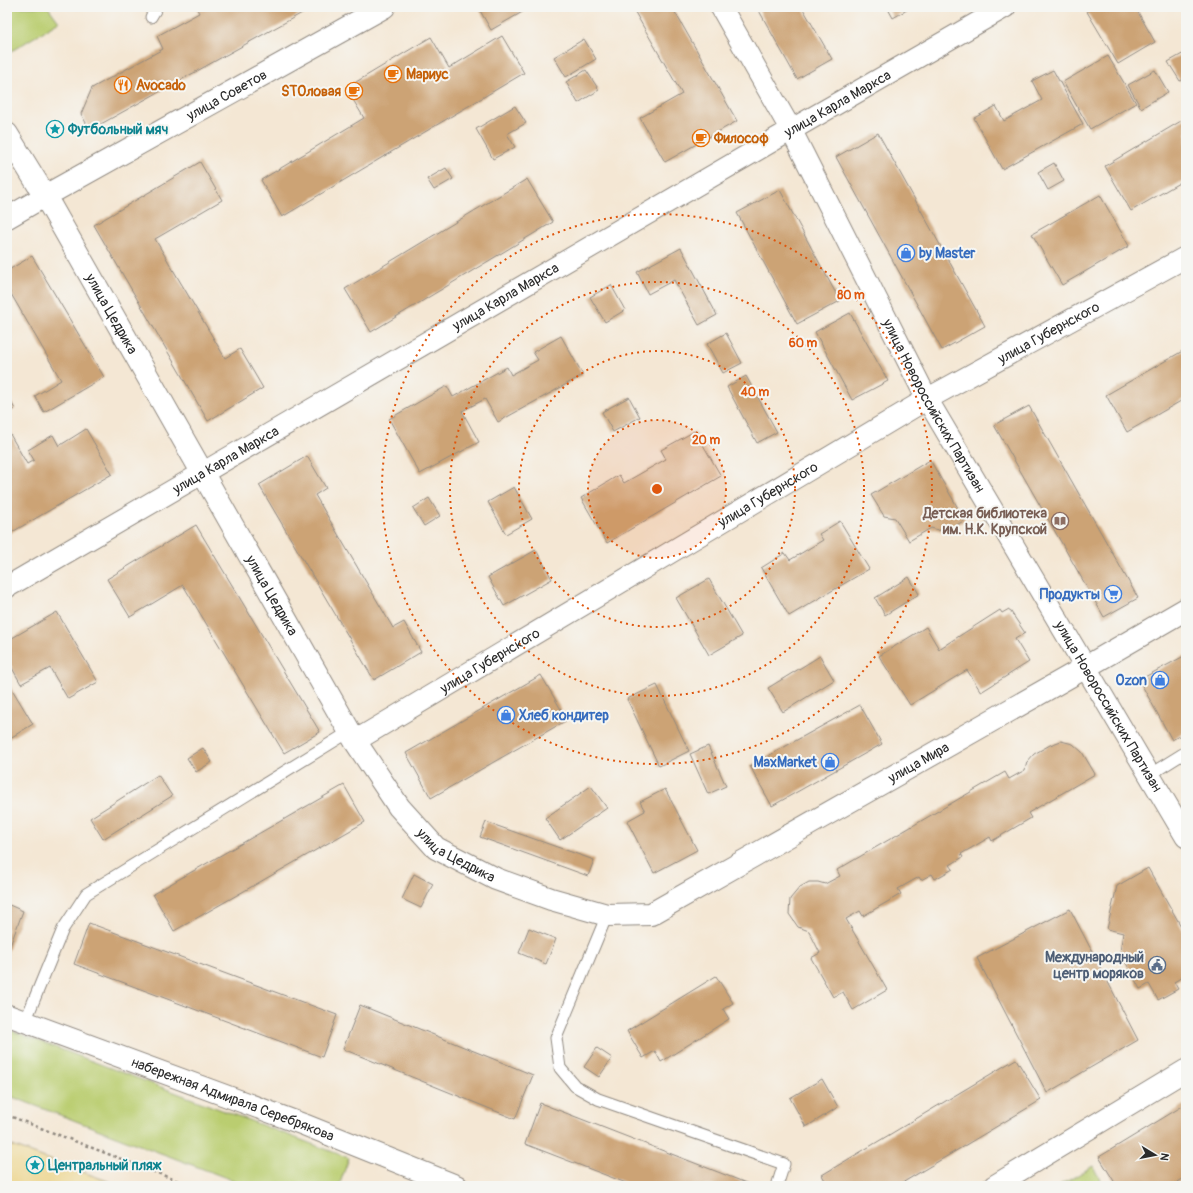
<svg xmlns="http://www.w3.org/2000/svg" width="1193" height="1193" viewBox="0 0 1193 1193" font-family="Pangolin,sans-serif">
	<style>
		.green { fill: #bacd70; stroke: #727c4e }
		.sand { fill: #eeda9e; stroke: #8c8264 }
		.building { fill: #cca375 }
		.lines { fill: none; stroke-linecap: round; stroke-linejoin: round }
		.lane-casing { stroke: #908980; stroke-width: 13 }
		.street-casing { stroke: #908980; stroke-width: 23 }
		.secondary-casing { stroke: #908980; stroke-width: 24 }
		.path { stroke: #908980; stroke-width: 2.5; stroke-dasharray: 3 3; stroke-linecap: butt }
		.lane { stroke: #fff; stroke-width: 11 }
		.street { stroke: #fff; stroke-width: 21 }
		.secondary { stroke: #fff; stroke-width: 22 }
		.ring { fill: none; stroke: #df570e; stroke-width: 2; stroke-dasharray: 2 4 }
		.labels { text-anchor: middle; stroke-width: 4; stroke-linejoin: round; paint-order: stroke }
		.food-label { font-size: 14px; font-weight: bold; fill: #c56008; stroke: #f6f6f2; text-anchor: start }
		.street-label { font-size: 14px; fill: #2b2b2b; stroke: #f6f6f2 }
		.culture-label { font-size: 14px; font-weight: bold; fill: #0d838f; stroke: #f6f6f2; text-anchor: start }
		.shop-label { font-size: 14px; font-weight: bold; fill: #366cbe; stroke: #f6f6f2; text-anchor: end }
		.education-label { font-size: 14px; font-weight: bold; fill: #785e54; stroke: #f6f6f2; text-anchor: end }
		.service-label { font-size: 14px; font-weight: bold; fill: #4e5e75; stroke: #f6f6f2; text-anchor: end }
		.centre { fill: #df570e; stroke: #f6f6f2; stroke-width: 2 }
		.ring-label { font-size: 12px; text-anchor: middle; font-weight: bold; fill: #df570e; stroke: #f6f6f2; stroke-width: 4; stroke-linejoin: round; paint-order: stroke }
	</style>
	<rect width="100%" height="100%" fill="#f6f6f2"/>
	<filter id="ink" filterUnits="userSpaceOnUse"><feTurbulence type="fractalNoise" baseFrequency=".025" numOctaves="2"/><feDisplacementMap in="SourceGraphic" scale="8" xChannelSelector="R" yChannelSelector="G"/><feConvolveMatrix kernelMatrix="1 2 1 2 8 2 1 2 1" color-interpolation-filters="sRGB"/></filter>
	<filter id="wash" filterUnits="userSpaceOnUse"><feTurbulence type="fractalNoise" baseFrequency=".012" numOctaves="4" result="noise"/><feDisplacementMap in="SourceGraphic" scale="16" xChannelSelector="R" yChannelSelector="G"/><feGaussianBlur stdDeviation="0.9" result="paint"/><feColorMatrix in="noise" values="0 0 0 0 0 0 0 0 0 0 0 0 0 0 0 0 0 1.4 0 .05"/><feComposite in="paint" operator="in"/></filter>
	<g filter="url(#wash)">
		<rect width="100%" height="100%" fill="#f4e7d4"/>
		<g class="green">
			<path d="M7,7H48L59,22L10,52L7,48Z"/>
			<path d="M7,1029L349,1158L339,1186H248L7,1095Z"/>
			<path d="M1093,1166L1103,1186H1059Z"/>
		</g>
		<path class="sand" d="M7,1144L121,1186H7Z"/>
		<g id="blocks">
			<g class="building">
				<path d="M196,7H313L90,130L81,114L92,88L163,49L157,36L199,13Z"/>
				<path d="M478,7H531L491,30Z"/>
				<path d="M632,7H672L737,121L665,162L640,118L682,94Z"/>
				<path d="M757,7H802L832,59L797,79Z"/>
				<path d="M887,7H912L893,18Z"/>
				<path d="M1090,7H1135L1155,42L1118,64L1086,10Z"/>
				<path d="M502,36L524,73L282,217L261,180L364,118L346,88L431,37L449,68Z"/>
				<path d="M584,39L596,59L566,77L554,57Z"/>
				<path d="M1186,52V78L1180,81L1168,62Z"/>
				<path d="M1108,56L1136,103L1090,129L1063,82Z"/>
				<path d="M586,70L599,90L578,103L566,82Z"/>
				<path d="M1053,70L1083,124L1002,169L974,118L996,106L1004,121L1042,100L1032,81Z"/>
				<path d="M1155,70L1168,92L1141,108L1128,85Z"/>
				<path d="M515,106L526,123L507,134L515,147L493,159L476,129Z"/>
				<path d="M1186,118V179L1131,211L1105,166Z"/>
				<path d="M878,133L985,326L942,350L836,157Z"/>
				<path d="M200,162L222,200L155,239L225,358L240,349L263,388L208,421L94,225Z"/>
				<path d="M1054,163L1064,181L1048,190L1038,172Z"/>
				<path d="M446,168L453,179L434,190L427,179Z"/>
				<path d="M527,179L553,222L371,332L345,289Z"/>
				<path d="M780,190L840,301L797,324L737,213Z"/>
				<path d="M1100,195L1129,246L1062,285L1032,234Z"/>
				<path d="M681,248L717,315L699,325L674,280L648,294L637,272Z"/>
				<path d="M32,256L104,377L44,412L35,396L61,380L7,287V271Z"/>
				<path d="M611,285L625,310L605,322L590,297Z"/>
				<path d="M850,313L888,381L852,400L815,332Z"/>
				<path d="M726,333L742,363L723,373L707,344Z"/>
				<path d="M561,336L583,375L498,422L485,399L462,411L479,442L420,474L389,419L447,386L453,397L507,367L511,375L538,360L533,352Z"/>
				<path d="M1186,349V398L1127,432L1106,395Z"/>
				<path d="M746,376L777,432L757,443L727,387Z"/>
				<path d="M7,395L15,409L7,413Z"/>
				<path d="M629,397L640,417L613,432L602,412Z"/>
				<path d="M1029,406L1138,598L1104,617L994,425Z"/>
				<path d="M7,429L27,464L34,460L28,450L53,435L59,446L86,429L112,474L7,535Z"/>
				<path d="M695,431L721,476L607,543L581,498L619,475L624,483L666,459L661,450Z"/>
				<path d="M307,456L326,488L315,495L393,628L404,622L421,652L374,680L259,485Z"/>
				<path d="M930,460L965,520L945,532L931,528L909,541L895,518L884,516L871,495Z"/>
				<path d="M514,487L532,519L506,534L488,502Z"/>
				<path d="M429,498L440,516L424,526L413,508Z"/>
				<path d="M840,521L869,569L789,616L761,568L785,553L790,560L823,540L819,534Z"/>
				<path d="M196,525L320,732L284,753L183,585L130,617L107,579Z"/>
				<path d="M536,550L552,579L504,606L488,577Z"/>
				<path d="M909,577L919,594L885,615L875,598Z"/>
				<path d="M709,579L742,636L709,655L676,598Z"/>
				<path d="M1009,609L1025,633L1015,639L1029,662L981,692L967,670L910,705L879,656L926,627L939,649L1000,610L1002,613Z"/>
				<path d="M57,612L98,682L68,699L50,668L21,684L7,659V641Z"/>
				<path d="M1186,655V732L1172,740L1139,680Z"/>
				<path d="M820,656L834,680L783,712L768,688Z"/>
				<path d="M541,675L567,720L431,798L406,753Z"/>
				<path d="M7,681L33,724L7,740Z"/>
				<path d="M657,685L689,751L659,766L627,699Z"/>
				<path d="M860,705L882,744L772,806L750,766Z"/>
				<path d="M1061,741L1073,744L1082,752L1095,774L1028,813L1031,818L992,841L990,837L961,854L963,857L950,865L953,869L935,879L932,874L921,880L919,877L898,889L901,894L863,916L860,911L846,919L887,990L853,1010L843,992L833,997L811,958L820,953L809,931L798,927L789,914L790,899L800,887L809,882H818L825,884L840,876L837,870L1005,772L1009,779L1025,770L1027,762L1034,754L1050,745Z"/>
				<path d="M708,746L726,786L708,794L690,754Z"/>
				<path d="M203,748L212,762L196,772L187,758Z"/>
				<path d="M158,775L172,796L103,839L90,818Z"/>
				<path d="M344,785L365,822L174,931L153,894Z"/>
				<path d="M591,786L607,808L560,840L545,818Z"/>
				<path d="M665,789L697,850L654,873L627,821L645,811L640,802Z"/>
				<path d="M486,822L594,860L588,876L480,837Z"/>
				<path d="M1148,868L1186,935V969L1181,978L1174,982L1178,989L1158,1000L1149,984L1140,989L1120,952L1123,933L1107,929L1117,886Z"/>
				<path d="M414,874L433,884L421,908L402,899Z"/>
				<path d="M7,904L23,911L7,954Z"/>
				<path d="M1070,909L1138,1040L1047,1093L977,958Z"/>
				<path d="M89,923L337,1015L322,1057L74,964Z"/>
				<path d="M529,928L556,939L546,964L519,953Z"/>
				<path d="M716,976L733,1003L723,1009L729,1019L661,1062L655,1051L643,1058L627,1031Z"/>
				<path d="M360,1005L533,1075L515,1119L343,1049Z"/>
				<path d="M597,1048L612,1058L599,1077L584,1067Z"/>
				<path d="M1016,1059L1041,1100L897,1186H828L822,1175Z"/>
				<path d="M822,1079L838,1107L806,1127L790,1098Z"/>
				<path d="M540,1103L754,1186H634L525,1144Z"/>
				<path d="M1186,1104V1177L1171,1186H1145L1142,1181L1134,1186H1117L1099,1157Z"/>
			</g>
		</g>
	</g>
	<g filter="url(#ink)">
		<use href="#blocks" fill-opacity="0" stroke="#908980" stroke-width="1"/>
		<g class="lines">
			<defs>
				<g id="lane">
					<path d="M151,17L157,7"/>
					<path d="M1149,775L1186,752"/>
					<path d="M607,915L556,1038L560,1068L575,1086L598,1099L784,1164L777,1186"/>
					<path d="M25,1022L63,929L86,894L349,732"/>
				</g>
				<g id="street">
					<path id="s1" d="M721,7L791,130L927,399L1186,837"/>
					<path d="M7,218L45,196"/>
					<path id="s2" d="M7,587L791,130L1005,7"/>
					<path id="s3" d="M355,741L927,399L1186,257"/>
					<path id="s4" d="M7,1015L305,1125L457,1186"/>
					<path d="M994,1186L1186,1070"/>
				</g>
				<g id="secondary">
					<path id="s5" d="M7,134L45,196L355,741L399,807L436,848L496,879L551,899L607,915L651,914L1086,667L1186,609"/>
					<path id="s6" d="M45,196L384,7"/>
				</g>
			</defs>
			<use href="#lane" class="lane-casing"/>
			<use href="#street" class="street-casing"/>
			<use href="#secondary" class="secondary-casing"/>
			<path class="path" d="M7,1115L191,1186"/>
			<use href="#lane" class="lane"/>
			<use href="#street" class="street"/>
			<use href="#secondary" class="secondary"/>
		</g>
	</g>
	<circle cx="657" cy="489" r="69" fill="#df570e" fill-opacity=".12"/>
	<g class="ring">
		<circle cx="657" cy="489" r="69"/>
		<circle cx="657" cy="489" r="138"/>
		<circle cx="657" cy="489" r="207"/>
		<circle cx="657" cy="489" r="275"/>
	</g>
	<defs>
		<symbol id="cafe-ring" viewBox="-11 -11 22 22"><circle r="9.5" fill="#f6f6f2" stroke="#e8710a" stroke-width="1.5"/><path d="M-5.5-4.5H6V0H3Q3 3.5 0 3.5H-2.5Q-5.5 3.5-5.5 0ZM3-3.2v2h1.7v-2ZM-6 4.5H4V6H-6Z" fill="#e8710a"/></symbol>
		<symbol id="restaurant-ring" viewBox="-11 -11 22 22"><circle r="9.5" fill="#f6f6f2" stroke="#e8710a" stroke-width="1.5"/><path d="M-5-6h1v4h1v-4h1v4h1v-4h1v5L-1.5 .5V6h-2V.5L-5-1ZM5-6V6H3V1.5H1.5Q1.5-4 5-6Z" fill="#e8710a"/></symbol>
		<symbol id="sight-ring" viewBox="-11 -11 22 22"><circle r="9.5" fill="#f6f6f2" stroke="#0f9aa8" stroke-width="1.5"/><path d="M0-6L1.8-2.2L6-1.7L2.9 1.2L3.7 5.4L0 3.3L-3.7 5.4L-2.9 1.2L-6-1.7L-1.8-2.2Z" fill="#0f9aa8"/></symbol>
		<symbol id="shop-ring" viewBox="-11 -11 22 22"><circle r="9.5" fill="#f6f6f2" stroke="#3f7fe0" stroke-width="1.5"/><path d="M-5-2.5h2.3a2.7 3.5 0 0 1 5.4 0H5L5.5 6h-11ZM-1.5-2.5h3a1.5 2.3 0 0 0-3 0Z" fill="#3f7fe0"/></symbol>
		<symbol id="library-ring" viewBox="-11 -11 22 22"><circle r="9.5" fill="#f6f6f2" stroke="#8d6e63" stroke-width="1.5"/><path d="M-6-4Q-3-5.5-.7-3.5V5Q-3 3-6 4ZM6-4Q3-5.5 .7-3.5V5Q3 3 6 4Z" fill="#8d6e63"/></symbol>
		<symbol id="supermarket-ring" viewBox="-11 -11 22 22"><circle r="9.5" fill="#f6f6f2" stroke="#3f7fe0" stroke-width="1.5"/><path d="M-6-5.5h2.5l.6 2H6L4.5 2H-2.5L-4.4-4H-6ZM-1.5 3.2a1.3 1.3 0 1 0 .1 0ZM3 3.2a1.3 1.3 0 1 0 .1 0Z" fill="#3f7fe0"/></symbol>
		<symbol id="civic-ring" viewBox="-11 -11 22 22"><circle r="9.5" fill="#f6f6f2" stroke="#5c6f8a" stroke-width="1.5"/><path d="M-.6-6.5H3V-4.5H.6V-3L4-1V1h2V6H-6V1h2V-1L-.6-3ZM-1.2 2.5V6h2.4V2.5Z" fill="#5c6f8a"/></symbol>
	</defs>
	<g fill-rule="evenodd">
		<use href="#cafe-ring" x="383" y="64" width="20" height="20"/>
		<use href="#restaurant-ring" x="113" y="75" width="20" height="20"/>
		<use href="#cafe-ring" x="344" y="81" width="20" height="20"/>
		<use href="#sight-ring" x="45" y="119" width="20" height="20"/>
		<use href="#cafe-ring" x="691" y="128" width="20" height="20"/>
		<use href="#shop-ring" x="896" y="243" width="20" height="20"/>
		<use href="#library-ring" x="1050" y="511" width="20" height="20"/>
		<use href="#supermarket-ring" x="1103" y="584" width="20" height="20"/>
		<use href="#shop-ring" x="1150" y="670" width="20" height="20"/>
		<use href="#shop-ring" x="496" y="705" width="20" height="20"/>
		<use href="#shop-ring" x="820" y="752" width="20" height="20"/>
		<use href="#civic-ring" x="1147" y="955" width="20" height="20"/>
		<use href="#sight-ring" x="25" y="1155" width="20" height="20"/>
	</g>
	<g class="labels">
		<g class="food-label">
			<text x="406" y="79">Мариус</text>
			<text x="136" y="90">Avocado</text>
			<text x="341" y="96" text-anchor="end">STOловая</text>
			<text x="714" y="143">Философ</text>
		</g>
		<g class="street-label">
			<text dy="5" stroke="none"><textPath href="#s6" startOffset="208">улица Советов</textPath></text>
			<text dy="5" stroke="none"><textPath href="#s2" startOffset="961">улица Карла Маркса</textPath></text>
			<text dy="5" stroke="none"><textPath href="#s2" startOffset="577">улица Карла Маркса</textPath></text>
			<text dy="5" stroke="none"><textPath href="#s5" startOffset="208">улица Цедрика</textPath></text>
			<text dy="5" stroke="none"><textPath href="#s3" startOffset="805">улица Губернского</textPath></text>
			<text dy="5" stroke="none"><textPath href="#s1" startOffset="452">улица Новороссийских Партизан</textPath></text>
			<text dy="5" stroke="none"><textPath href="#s2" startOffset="253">улица Карла Маркса</textPath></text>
			<text dy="5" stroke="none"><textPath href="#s3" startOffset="481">улица Губернского</textPath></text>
			<text dy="5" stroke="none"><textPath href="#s5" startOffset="532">улица Цедрика</textPath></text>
			<text dy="5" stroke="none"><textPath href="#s3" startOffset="157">улица Губернского</textPath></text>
			<text dy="5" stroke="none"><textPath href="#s1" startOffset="800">улица Новороссийских Партизан</textPath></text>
			<text dy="5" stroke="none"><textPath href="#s5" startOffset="1370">улица Мира</textPath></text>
			<text dy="5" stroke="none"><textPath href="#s5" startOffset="855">улица Цедрика</textPath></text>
			<text dy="5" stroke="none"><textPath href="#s4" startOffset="241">набережная Адмирала Серебрякова</textPath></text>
		</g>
		<g class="culture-label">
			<text x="68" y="134">Футбольный мяч</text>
			<text x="48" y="1170">Центральный пляж</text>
		</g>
		<g class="shop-label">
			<text x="919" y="258" text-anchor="start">by Master</text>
			<text x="1100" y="599">Продукты</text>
			<text x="1147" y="685">Ozon</text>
			<text x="519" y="720" text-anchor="start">Хлеб кондитер</text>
			<text x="817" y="767">MaxMarket</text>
		</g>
		<g class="education-label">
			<text x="1047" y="518">Детская библиотека<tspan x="1047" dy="16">им. Н.К. Крупской</tspan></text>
		</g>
		<g class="service-label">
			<text x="1144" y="962">Международный<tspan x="1144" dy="16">центр моряков</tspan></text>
		</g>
	</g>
	<circle cx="657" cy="489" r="6" class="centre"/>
	<g class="ring-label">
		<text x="851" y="299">80 m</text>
		<text x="803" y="347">60 m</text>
		<text x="755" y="396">40 m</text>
		<text x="706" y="444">20 m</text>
	</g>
	<rect width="1193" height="1193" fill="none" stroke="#f6f6f2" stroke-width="24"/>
	<g transform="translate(1155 1155) rotate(100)" stroke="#f6f6f2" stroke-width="3" paint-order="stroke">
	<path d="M0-3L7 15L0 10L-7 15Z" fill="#2b2b2b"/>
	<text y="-6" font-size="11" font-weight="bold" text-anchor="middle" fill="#2b2b2b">N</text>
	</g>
</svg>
